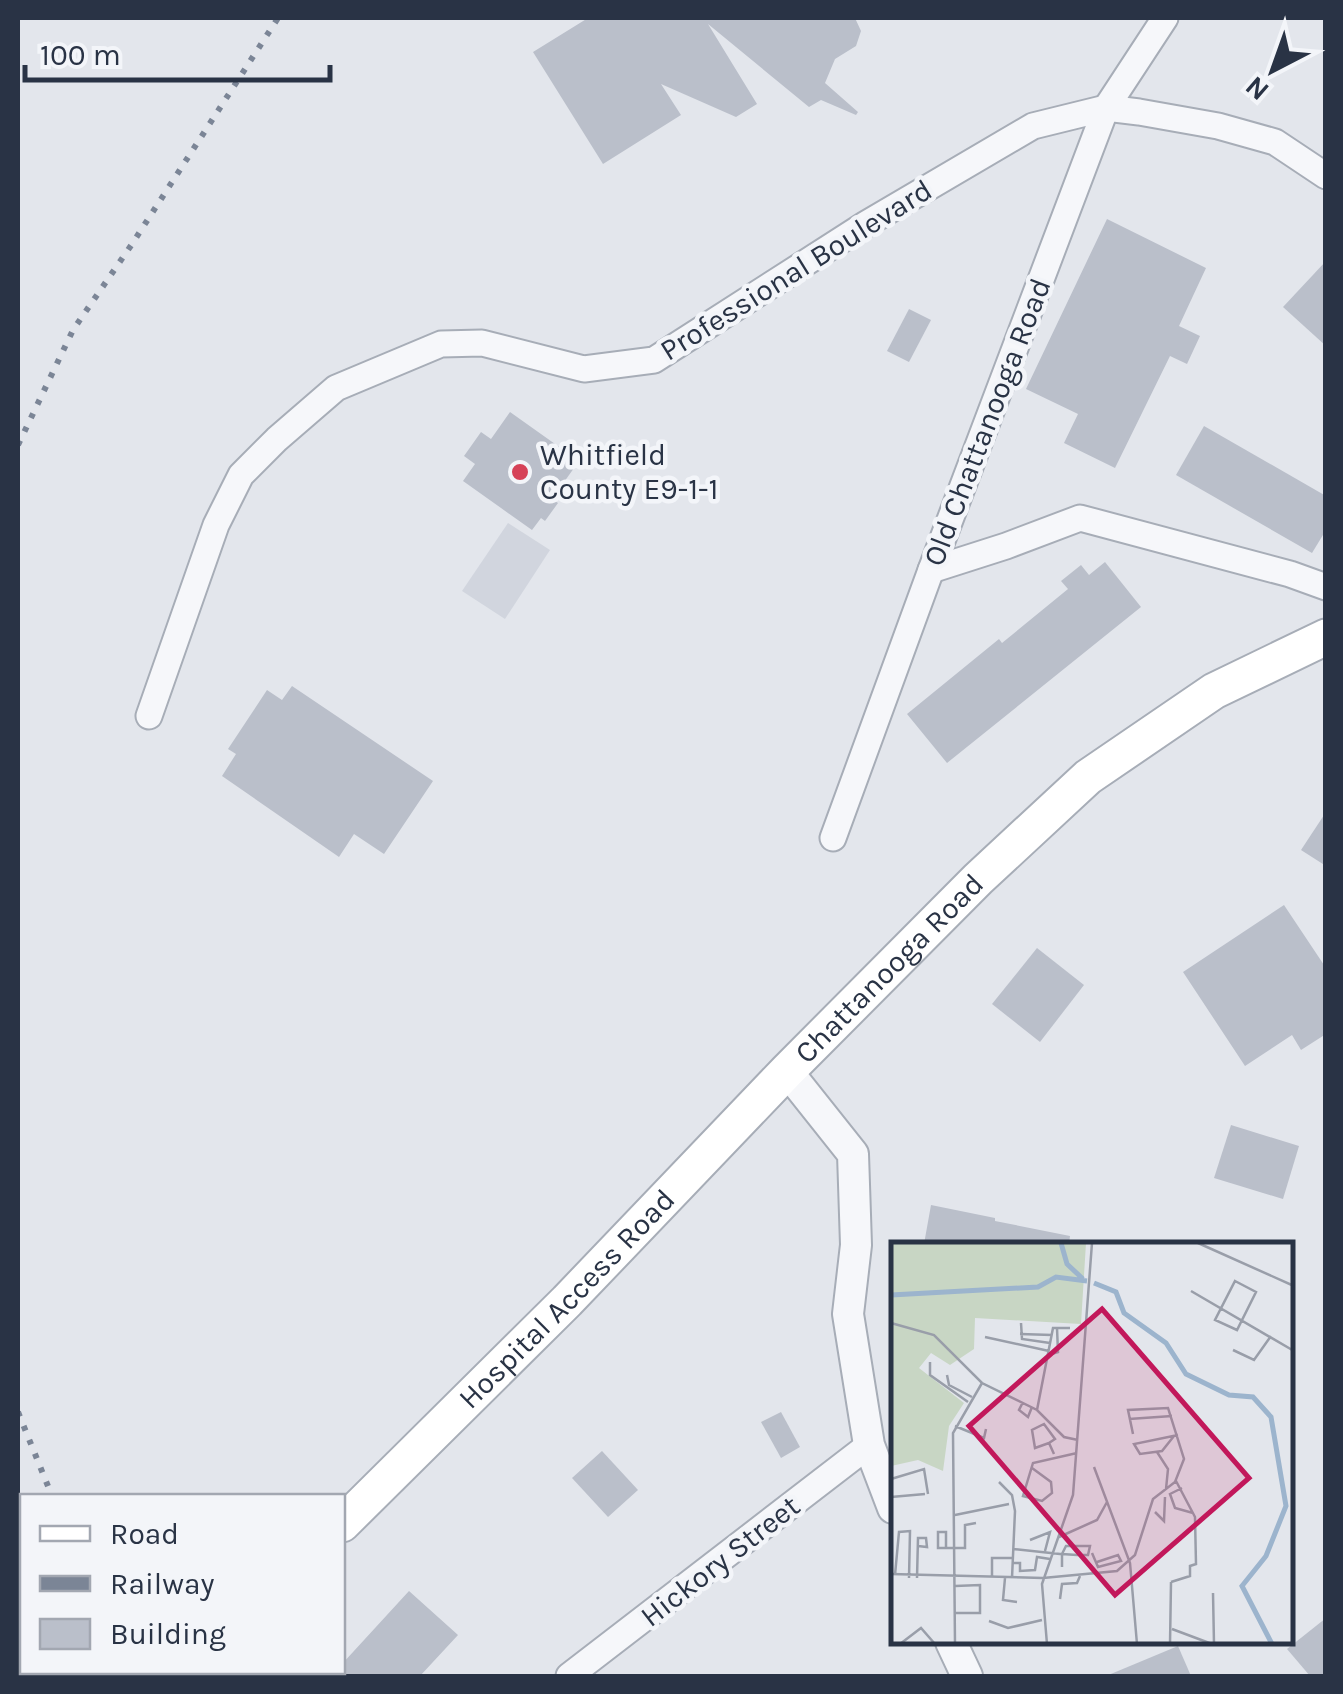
<svg xmlns="http://www.w3.org/2000/svg" width="1343" height="1694" viewBox="0 0 1343 1694" font-family="Karla,sans-serif">
	<style>
		.built { fill: #d1d5de }
		.building { fill: #babfca }
		.lines { fill: none; stroke-linecap: round; stroke-linejoin: round }
		.minor-casing { stroke: #a7adb7; stroke-width: 29 }
		.tertiary-casing { stroke: #a7adb7; stroke-width: 34 }
		.secondary-casing { stroke: #a7adb7; stroke-width: 39 }
		.minor { stroke: #f6f7fa; stroke-width: 25 }
		.tertiary { stroke: #f6f7fa; stroke-width: 30 }
		.secondary { stroke: #fff; stroke-width: 35 }
		.rail { stroke: #7b8596; stroke-width: 6; stroke-dasharray: 5 10; stroke-linecap: butt }
		.poi-dot { fill: #d64258; stroke: #f3f5f9; stroke-width: 4 }
		.labels { text-anchor: middle; stroke-width: 9; stroke-linejoin: round; paint-order: stroke }
		.street-label { font-size: 30px; fill: #293345; stroke: #f3f5f9 }
		.poi-label { font-size: 30px; fill: #293345; stroke: #f3f5f9; text-anchor: start }
		.inset-river { fill: none; stroke: #9cb4cd; stroke-width: 5 }
		.inset-road { fill: none; stroke: #999ea9; stroke-width: 2.5 }
		.view { fill: #c2185b; fill-opacity: 0.15; stroke: #c2185b; stroke-width: 5 }
		.inset-edge { fill: none; stroke: #293345; stroke-width: 5 }
	</style>
	<rect width="100%" height="100%" fill="#e3e6ec"/>
	<path class="built" d="M508,523L550,550L505,619L462,591Z"/>
	<g class="building">
		<path d="M588,18H855L861,31L856,46L835,59L825,83L858,112L856,115L821,100L809,107L708,24L757,104L736,117L661,84L681,115L603,164L533,52Z"/>
		<path d="M1107,219L1206,268L1179,326L1200,336L1187,364L1170,356L1115,468L1064,443L1078,414L1026,389Z"/>
		<path d="M1326,261V346L1283,307Z"/>
		<path d="M909,309L931,320L909,362L887,351Z"/>
		<path d="M510,412L579,461L552,499L558,503L545,521L541,518L532,530L463,481L475,464L464,456L481,432L491,439Z"/>
		<path d="M1204,426L1326,496V530L1312,553L1176,475Z"/>
		<path d="M1105,562L1141,607L947,763L907,714L999,639L1002,643L1068,589L1061,581L1081,565L1089,575Z"/>
		<path d="M292,686L433,781L384,854L354,834L339,857L222,776L236,754L228,749L267,690L282,700Z"/>
		<path d="M1326,812V866L1301,850Z"/>
		<path d="M1284,905L1326,968V1034L1301,1050L1292,1035L1245,1066L1183,972Z"/>
		<path d="M1037,948L1084,985L1040,1042L992,1004Z"/>
		<path d="M1231,1125L1299,1146L1283,1199L1214,1178Z"/>
		<path d="M931,1205L995,1218V1221L1070,1236L1069,1244H924Z"/>
		<path d="M781,1412L800,1447L781,1458L761,1422Z"/>
		<path d="M602,1451L638,1490L608,1517L572,1478Z"/>
		<path d="M409,1591L458,1635L420,1676H331L336,1672H342V1664Z"/>
		<path d="M1326,1618V1676H1310L1287,1649Z"/>
		<path d="M1178,1646L1191,1676H1106Z"/>
	</g>
	<g class="lines">
		<defs>
			<g id="minor">
				<path d="M931,570L1006,546L1080,518L1290,574L1326,587"/>
				<path d="M149,716L216,525L241,475L277,439L336,388L441,344L482,343L584,369L654,360L866,224L1033,126L1106,108L1139,112L1218,126L1275,142L1326,176"/>
				<path d="M833,838L931,570L1106,108L1165,18"/>
				<path d="M569,1676L869,1445"/>
			</g>
			<g id="tertiary">
				<path d="M787,1071L853,1154L856,1245L848,1314L869,1445L893,1508"/>
				<path d="M951,1642L967,1676"/>
			</g>
			<g id="secondary">
				<path id="s1" d="M342,1524L567,1301L787,1071L978,879L1088,777L1214,691L1326,637"/>
				<path d="M181,1676L186,1672"/>
			</g>
		</defs>
		<use href="#minor" class="minor-casing"/>
		<use href="#tertiary" class="tertiary-casing"/>
		<use href="#secondary" class="secondary-casing"/>
		<use href="#minor" class="minor"/>
		<use href="#tertiary" class="tertiary"/>
		<use href="#secondary" class="secondary"/>
		<g class="rail">
			<path d="M18,445L73,330L132,244L278,18"/>
			<path d="M18,1412L52,1496"/>
			<path d="M139,1672L143,1676"/>
		</g>
	</g>
	<circle class="poi-dot" cx="520" cy="472" r="10"/>
	<g class="labels">
		<g class="street-label">
			<text transform="translate(796 270) rotate(-32)" y="10">Professional Boulevard</text>
			<text transform="translate(987 422) rotate(-69)" y="10">Old Chattanooga Road</text>
			<text dy="10" stroke="none"><textPath href="#s1" startOffset="780">Chattanooga Road</textPath></text>
			<text dy="10" stroke="none"><textPath href="#s1" startOffset="318">Hospital Access Road</textPath></text>
			<text transform="translate(720 1561) rotate(-38)" y="10">Hickory Street</text>
		</g>
		<g class="poi-label">
			<text x="540" y="465">Whitfield<tspan x="540" dy="34">County E9-1-1</tspan></text>
		</g>
	</g>
	<g transform="translate(891 1242)">
		<rect width="402" height="402" fill="#e3e6ec"/>
		<path d="M0,1H195L190,82L84,76L83,107L59,123L40,111L28,126L73,161L58,184L52,229L27,218L0,224Z" fill="#c8d6c4"/>
		<path class="inset-river" d="M170,1L176,22L192,37M203,41L225,50L233,71L275,101L295,132L338,153L362,155L380,175L395,264L375,314L351,344L381,402M0,53L147,45L165,35L196,39"/>
		<path class="inset-road" d="M307,1L403,44M344,39L365,50L346,88L324,78ZM300,49L403,109M0,81L43,93L91,141L146,168L173,195L187,198M130,81L131,97L159,101M129,92L161,93M94,95L158,109M342,108L363,118L380,94M157,113L167,110L166,86M39,120V133L77,160M56,133L58,143L81,155M132,160L128,168L137,175L141,165M146,168L162,86H179M238,177L281,174M64,184L93,196L95,187M283,194L271,209L249,212L243,202L287,193M158,201L144,206L141,188L153,182L164,197L158,201L163,212M266,210L277,227L275,247M203,225L239,321L246,402M141,226L160,240L161,251L151,259L132,254L142,221L186,211M0,237L33,227L37,252M108,240L121,253L124,269L121,336M291,246L279,252L284,266L302,271M0,255L34,252M264,270L273,279L274,255M64,273L118,262M168,295L206,278L216,260M139,298L159,290L154,309M55,306V290H47V306H74V283L85,281M122,307L169,312H171L186,313H197L199,304H175L171,312V325M201,311L207,325L230,319L227,313L206,320M121,321H129V329L144,328L146,315L159,317M0,332L152,336L226,329L244,313L262,257L284,240L293,217L277,166L237,168L242,192M4,333L8,290L19,289L18,336M26,336L27,296H35L36,305L27,304M101,336V316H122M114,336L112,358L126,360M280,340L299,334V324L305,322L304,275L285,239M322,351L323,402M169,357L171,342L186,341L189,334M64,371H89V343L64,344M98,379L117,386L151,378M281,387L321,402M9,402L30,386L44,402M64,402L62,191L91,141M156,402L151,342L182,253L201,1M279,402L280,340"/>
		<path class="view" d="M211,67L358,236L224,353L78,184Z"/>
		<rect width="402" height="402" class="inset-edge"/>
	</g>
	<rect width="1343" height="1694" fill="none" stroke="#293345" stroke-width="40"/>
	<rect x="20" y="1494" width="325" height="180" fill="#f3f5f9" stroke="#a2a7b1" stroke-width="2.5"/>
	<rect x="40" y="1526" width="50" height="15" fill="#ffffff" stroke="#a2a7b1" stroke-width="2.5"/>
	<text x="110" y="1544" font-size="30" fill="#293345">Road</text>
	<rect x="40" y="1576" width="50" height="15" fill="#7b8596" stroke="#a2a7b1" stroke-width="2.5"/>
	<text x="110" y="1594" font-size="30" fill="#293345">Railway</text>
	<rect x="40" y="1619" width="50" height="30" fill="#babfca" stroke="#a2a7b1" stroke-width="2.5"/>
	<text x="110" y="1644" font-size="30" fill="#293345">Building</text>
	<g transform="translate(1273 70) rotate(221)" stroke="#f3f5f9" stroke-width="8" paint-order="stroke">
	<path d="M0-8L18 38L0 25L-18 38Z" fill="#293345"/>
	<text y="-15" font-size="28" font-weight="bold" text-anchor="middle" fill="#293345">N</text>
	</g>
	<path d="M25 65v15h305v-15" fill="none" stroke="#293345" stroke-width="5"/>
	<text x="40" y="65" font-size="30" fill="#293345" stroke="#f3f5f9" stroke-width="8" paint-order="stroke">100 m</text>
</svg>
